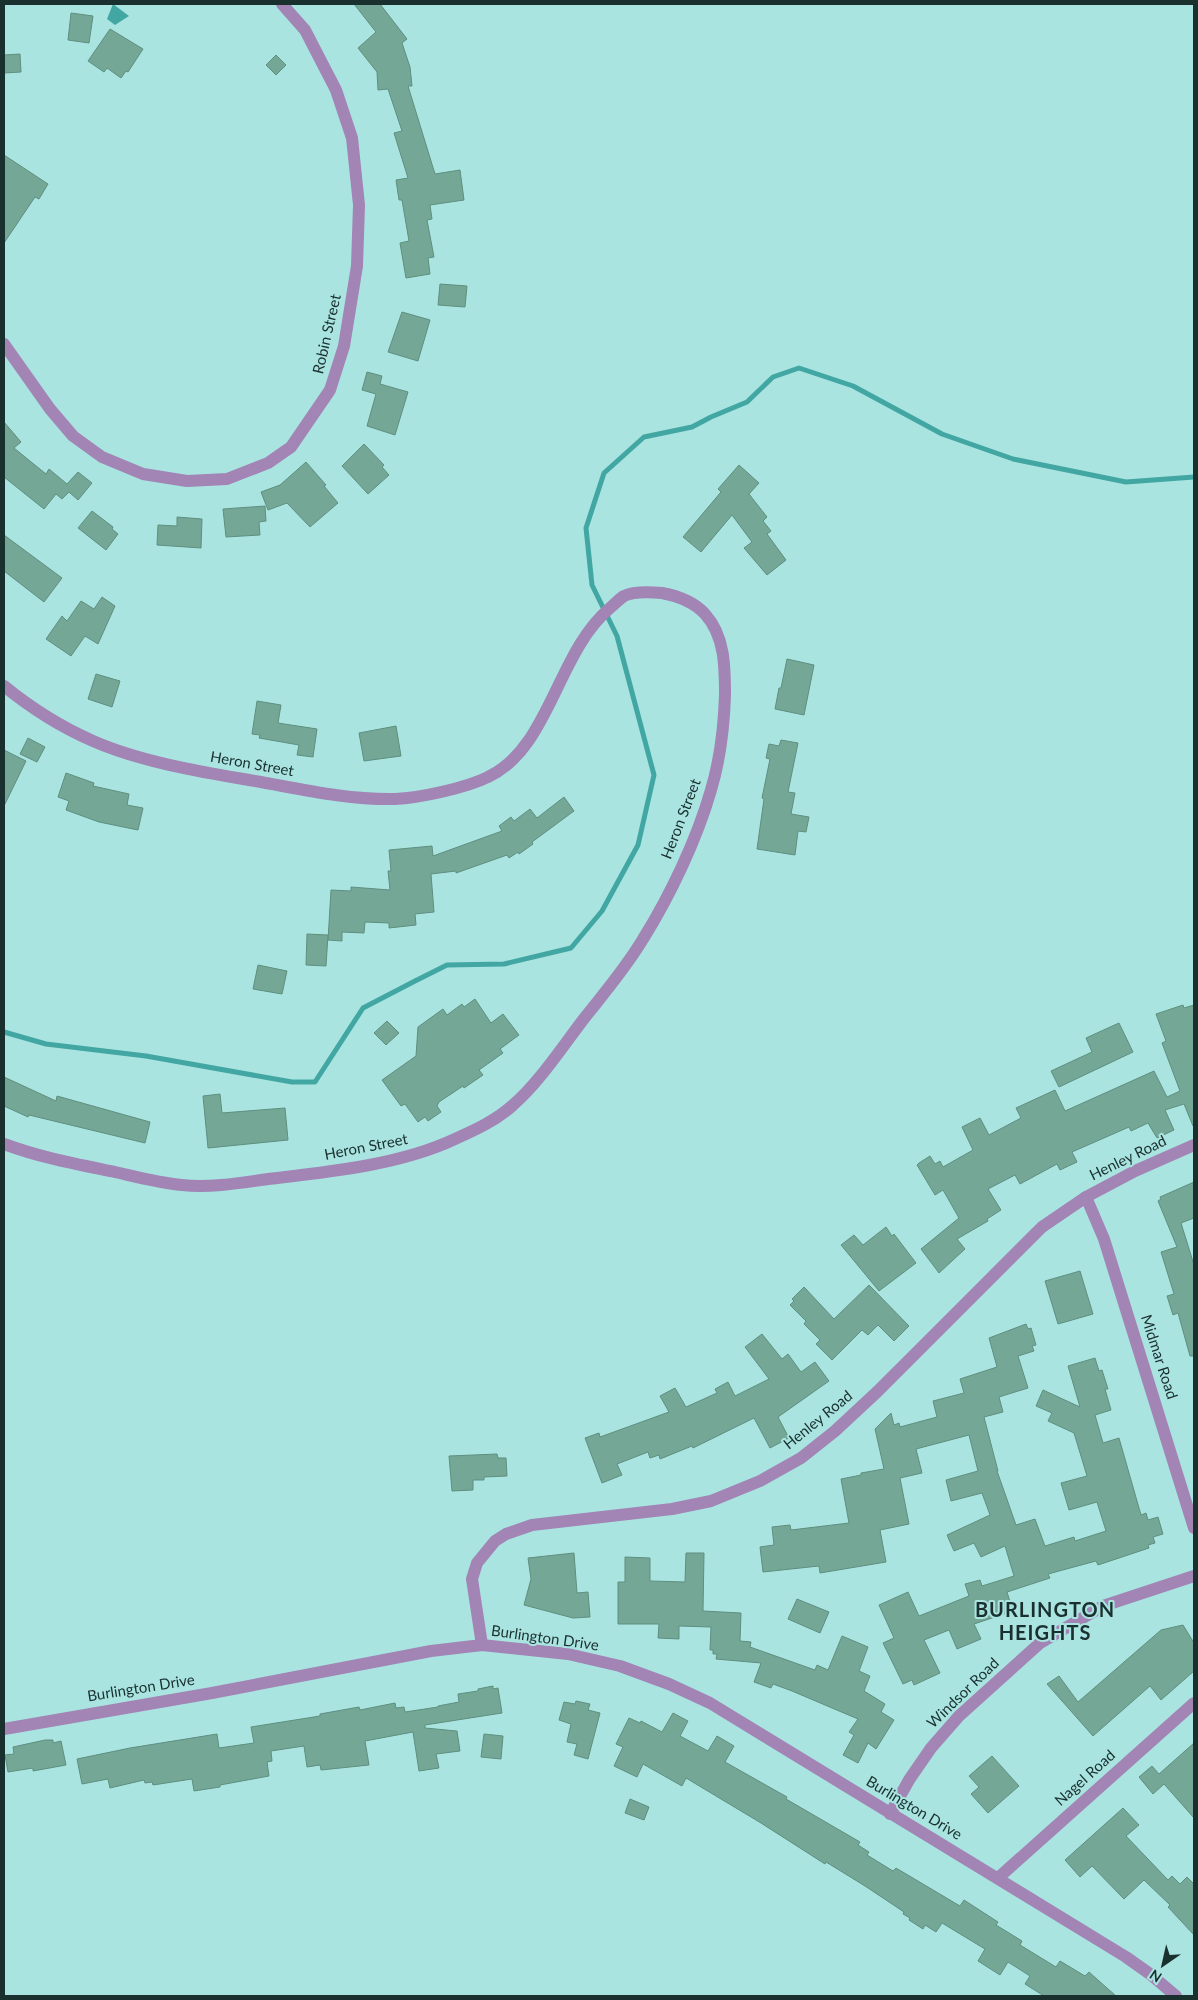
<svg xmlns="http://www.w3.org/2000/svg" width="1198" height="2000" viewBox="0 0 1198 2000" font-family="Lato,sans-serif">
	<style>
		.water { fill: #42a7a3 }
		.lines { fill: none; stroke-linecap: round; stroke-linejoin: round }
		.stream { stroke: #42a7a3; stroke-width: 5 }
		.building { fill: #75a796; stroke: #5e8f7f }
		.minor { stroke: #a284b5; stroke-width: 12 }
		.labels { text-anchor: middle; stroke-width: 4; stroke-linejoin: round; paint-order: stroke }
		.street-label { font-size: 15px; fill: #19302f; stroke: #aae4e1 }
		.district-label { font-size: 20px; font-weight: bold; letter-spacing: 1px; fill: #19302f; stroke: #aae4e1 }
	</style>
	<rect width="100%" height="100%" fill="#aae4e1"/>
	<path class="water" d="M113,4L129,16L115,25L107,19Z"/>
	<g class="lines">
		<path class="stream" d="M4,1032L46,1044L146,1056L292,1082H315L363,1008L415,981L447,965L504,964L571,948L602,911L638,845L654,775L617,636L592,585L586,528L604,473L644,437L692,427L711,417L747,402L773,377L799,368L853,386L942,434L1013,459L1126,482L1194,477"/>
	</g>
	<g class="building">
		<path d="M354,4H380L407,39L402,43L410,67L412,86H408L435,174L460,170L464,200L430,205L432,219L427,220L434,257L428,258L430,274L406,278L400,243L409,241L402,200H399L396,180L408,178L394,133L402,131L388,89L378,90L377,72L358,48L376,32Z"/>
		<path d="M71,13L93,16L89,43L68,40Z"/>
		<path d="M110,29L143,49L128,72L126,71L121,78L107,68L104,72L88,61Z"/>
		<path d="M20,54L21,72L4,73V55Z"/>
		<path d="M276,55L286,65L276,75L266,65Z"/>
		<path d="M4,155L48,184L39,199L35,197L4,243Z"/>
		<path d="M440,284L467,286L465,307L438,305Z"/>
		<path d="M402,312L430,320L418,361L388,352Z"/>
		<path d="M367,372L382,376L380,384L408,392L395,435L367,426L376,394L362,390Z"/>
		<path d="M4,422L21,442L14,448L46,474L49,469L67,484L78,472L92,483L78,500L69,492L62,499L56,494L44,509L4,477Z"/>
		<path d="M364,444L384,465L382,467L389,475L368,494L342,466Z"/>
		<path d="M306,462L326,485L324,486L338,503L310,527L287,503L268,510L261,492L280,485Z"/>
		<path d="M739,465L759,483L749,494L767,517L763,521L771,531L767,534L786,560L767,575L744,548L752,542L732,515L701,552L683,537L721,492L718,489Z"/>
		<path d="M265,506L266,521L259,522L260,535L226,537L223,509Z"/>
		<path d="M92,511L113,527L112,529L118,534L106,550L78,528Z"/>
		<path d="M177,517L202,519L201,548L157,545L158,525L177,526Z"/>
		<path d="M4,535L62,578L44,602L4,571Z"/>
		<path d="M102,597L115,606L98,644L85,636L71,656L46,639L62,616L67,621L81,601L94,609Z"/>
		<path d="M787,659L814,665L804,715L775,709L779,688H781Z"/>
		<path d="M96,674L120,681L112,707L88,699Z"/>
		<path d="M257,701L281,705L278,723L317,729L313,757L297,755L299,745L259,738L260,735L252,734Z"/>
		<path d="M396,726L401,756L364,761L359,733Z"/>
		<path d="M28,738L45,747L37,762L20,754Z"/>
		<path d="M781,740L798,743L788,792L795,793L791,814L809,817L806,832L798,831L795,855L757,849L764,799L762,798L770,759L766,758L769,744L779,746Z"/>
		<path d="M4,750L26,761L4,806Z"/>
		<path d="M66,773L94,783L93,786L129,794L127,805L143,808L138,830L99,822L66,810L69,801L58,797Z"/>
		<path d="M564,797L574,811L532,842L533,844L519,854L518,852L509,858L507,855L456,873V871L431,874L434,912L415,914L416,925L389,928V923L365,922L364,933L342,932V941L328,940L331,890L351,891V887L390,890L388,871H391L389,850L432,846L433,856L502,831L499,826L511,817L514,821L530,809L537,818Z"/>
		<path d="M307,934L328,935L326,966L306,965Z"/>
		<path d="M258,965L287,971L282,994L253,989Z"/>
		<path d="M475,999L491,1023L503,1014L519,1035L500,1049L503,1053L479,1070L483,1075L464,1088L463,1086L439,1102L437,1106L441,1112L428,1121L425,1117L418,1122L405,1104L401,1106L382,1080L416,1056L418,1027L443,1009L447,1015L462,1004L464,1007Z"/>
		<path d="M1183,1005L1184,1008L1194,1005V1126H1193L1184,1104L1165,1110L1174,1130L1157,1138L1148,1123L1131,1131L1129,1127L1072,1152L1077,1162L1060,1170L1057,1164L1020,1184L1015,1175L988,1189L1001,1210L987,1219L988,1221L957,1239L965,1249L939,1273L921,1249L959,1218L943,1190L935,1195L917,1165L919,1163L930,1156L935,1164L940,1161L943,1167L973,1150L962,1127L980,1118L989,1135L1021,1118L1016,1108L1055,1090L1065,1111L1154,1071L1167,1097L1180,1091L1162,1043L1166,1041L1156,1014Z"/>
		<path d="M387,1021L399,1033L386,1045L374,1033Z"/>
		<path d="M1119,1023L1133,1052L1059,1087L1051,1071L1092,1052L1086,1038Z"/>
		<path d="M4,1077L56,1101L57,1096L150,1122L145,1143L29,1115L28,1117L4,1106Z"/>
		<path d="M220,1094L222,1113L285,1108L288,1140L208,1148L203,1096Z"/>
		<path d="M1194,1182V1218L1181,1223L1194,1265V1356H1190L1178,1313L1173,1315L1167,1296L1174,1294L1161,1252L1177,1247L1158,1201L1161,1199L1160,1197Z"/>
		<path d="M886,1227L892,1236L894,1234L916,1263L879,1291L841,1245L854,1235L863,1245Z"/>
		<path d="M1080,1271L1093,1314L1058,1324L1045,1281Z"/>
		<path d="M869,1285L909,1326L894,1341L878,1325L868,1335L862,1330L832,1360L816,1344L820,1340L804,1324L806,1321L790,1305L794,1301L792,1299L804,1287L834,1319Z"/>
		<path d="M1026,1324L1028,1329L1031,1328L1036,1345L1032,1346L1034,1351L1018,1356L1028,1388L999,1397L1003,1412L984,1417L998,1471H997L1016,1525L1035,1519L1045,1546L1074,1537L1075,1541L1106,1531L1097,1502L1069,1510L1061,1483L1087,1476L1074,1433L1048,1421L1052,1413L1036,1406L1043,1390L1080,1407L1068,1366L1095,1358L1099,1371L1102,1370L1108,1389H1105L1111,1410L1095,1415L1103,1443L1119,1438L1141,1515L1146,1513L1148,1520L1158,1517L1163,1534L1153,1537L1155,1543L1148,1545L1149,1548L1098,1565L1096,1561L1048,1574L1050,1578L1007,1592L1013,1611L974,1624L981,1639L957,1649L949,1630L924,1640L940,1673L914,1685L912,1680L903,1684L883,1643L894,1638L879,1605L908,1592L919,1616L969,1596L965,1584L980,1580L982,1586L1014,1576L1005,1546L981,1557L974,1543L954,1551L947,1535L990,1515L982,1493L951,1501L946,1480L978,1471L969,1435L916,1449L922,1473L900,1478L909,1524L880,1530L886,1562L820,1573L819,1566L763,1572L760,1547L774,1545L772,1527L790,1525L791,1530L849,1523L841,1479L861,1475V1473L884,1469L875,1429L891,1413L894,1425L899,1423L900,1427L937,1417L933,1401L964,1393L960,1379L997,1367L989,1338Z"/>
		<path d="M762,1334L782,1359L788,1354L801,1372L815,1362L829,1381L778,1417L789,1438L770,1448L754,1418L693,1448L692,1446L660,1459L659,1455L650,1458L648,1452L617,1464L622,1475L602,1483L585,1438L599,1433L600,1437L669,1412L660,1396L675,1388L686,1407L717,1393L715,1389L728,1382L735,1396L769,1379L745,1347Z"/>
		<path d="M497,1454L498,1458H506L507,1476L484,1477V1480H473V1490L452,1491L449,1456Z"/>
		<path d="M574,1553L577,1593L588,1592L590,1617L573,1618L524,1605L531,1579L528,1558Z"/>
		<path d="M686,1553H704L703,1611L741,1613L740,1641L751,1642L750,1647L815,1670L817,1665L828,1670L842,1636L868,1647L859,1671L870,1676L864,1691L885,1704L881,1712L894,1720L876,1749L868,1743L858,1763L843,1755L854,1735L849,1732L858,1719L792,1691L773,1684L771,1688L754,1682L761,1663L716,1659L717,1654H713V1650H710L711,1627L679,1626V1639L658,1638L659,1624H618V1582H625V1557L650,1558V1581L685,1582Z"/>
		<path d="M797,1599L829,1612L820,1633L788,1619Z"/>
		<path d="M1183,1625L1194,1643V1671L1161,1700L1150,1686L1093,1736L1047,1684L1059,1676L1078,1702L1161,1630Z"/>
		<path d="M493,1686V1689L498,1688L502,1713L425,1725V1728L457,1731L460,1751L436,1754L439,1768L419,1771L413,1732L365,1741L369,1765L321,1770L320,1765L307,1767L304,1746L271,1751L272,1761L267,1762L269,1776L220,1785V1787L194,1791L192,1779L153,1785L152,1782L145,1783L144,1780L110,1788L108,1779L82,1784L77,1759L130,1748L217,1734L219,1748L254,1743L251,1727L320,1716V1714L359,1707L360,1710L395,1703L396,1708L404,1707L405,1712L438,1707V1706L459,1702L458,1694L478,1691V1689Z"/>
		<path d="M576,1701L590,1704L588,1710L600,1713L588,1759L574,1755L577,1744L567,1742L571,1724L559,1720L564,1702L575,1704Z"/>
		<path d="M673,1713L688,1721L680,1736L708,1751L717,1736L734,1746L725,1762L787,1797L786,1799L860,1842L858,1845L869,1852L867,1855L893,1871L896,1868L960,1906L964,1900L998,1922L996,1925L1022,1941L1020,1945L1056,1967L1060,1961L1085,1976L1089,1972L1116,1996H1044L1025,1984L1030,1976L1008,1962L1000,1975L978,1961L985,1949L942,1923L936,1932L925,1925L923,1929L909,1920L910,1918L903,1914L904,1912L865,1886L826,1862L825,1864L761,1823L686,1778L682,1786L643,1764L637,1777L614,1766L623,1747L616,1744L629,1718L640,1723L641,1721L662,1732Z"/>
		<path d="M484,1734L503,1736L501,1759L481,1757Z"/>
		<path d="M45,1740H53V1743L61,1741L66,1765L33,1771V1768L8,1772L5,1755L14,1754L13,1747Z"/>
		<path d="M1194,1743V1818L1164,1784L1153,1794L1139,1777L1152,1766L1159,1774Z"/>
		<path d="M992,1756L1019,1786L988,1813L971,1794L979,1787L969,1776Z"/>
		<path d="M630,1799L649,1807L644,1820L625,1813Z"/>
		<path d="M1123,1808L1139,1825L1126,1836L1168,1880L1172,1876L1180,1884L1187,1877L1194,1884V1935L1168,1907L1170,1905L1144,1880L1124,1899L1092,1866L1080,1877L1065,1860Z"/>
	</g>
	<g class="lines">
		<g class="minor">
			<path d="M4,344L50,409L73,436L102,457L143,474L187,481L227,479L268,463L291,447L330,390L344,346L357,266L359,205L352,138L336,90L305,30L282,4"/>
			<path d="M4,686C31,708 61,727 93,741C143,763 208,773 261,782C305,790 350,800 395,799C419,798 466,788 488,777C550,748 557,652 610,608C615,604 619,599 624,596C634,591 652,592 662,593C678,596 694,602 705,614C725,636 725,667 725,695C724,727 720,760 711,790C697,839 670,896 643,939C627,966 606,991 586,1016C565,1043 539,1083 513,1105C497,1120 475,1130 455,1139C400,1165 328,1172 268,1179C240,1183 210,1188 182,1185C160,1183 137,1177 115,1172C76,1164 42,1158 4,1144"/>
			<path d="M1086,1197L1104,1239L1194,1528"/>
			<path d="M482,1645L472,1579L477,1563L495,1541L506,1534L532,1525L672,1509L711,1501L760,1481L801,1458L835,1431L878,1391L1042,1227L1086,1197L1135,1171L1194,1145"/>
			<path d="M4,1729L212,1693L431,1651L482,1645L568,1654L620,1666L669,1684L710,1703L1126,1957L1150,1974L1176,1996"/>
			<path d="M890,1814L909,1780L931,1748L959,1716L1040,1643L1103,1606L1194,1576"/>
			<path d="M998,1878L1194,1703"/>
		</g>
	</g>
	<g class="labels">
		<g class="street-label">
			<text transform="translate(327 334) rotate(-77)" y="5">Robin Street</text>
			<text transform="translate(252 764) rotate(10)" y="5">Heron Street</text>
			<text transform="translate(681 819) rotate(-69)" y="5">Heron Street</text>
			<text transform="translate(366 1147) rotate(-11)" y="5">Heron Street</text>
			<text transform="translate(1128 1158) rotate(-26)" y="5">Henley Road</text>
			<text transform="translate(1159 1357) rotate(72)" y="5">Midmar Road</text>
			<text transform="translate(818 1420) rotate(-39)" y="5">Henley Road</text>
			<text transform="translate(545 1638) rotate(8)" y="5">Burlington Drive</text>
			<text transform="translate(141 1688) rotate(-9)" y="5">Burlington Drive</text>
			<text transform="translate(963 1693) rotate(-44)" y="5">Windsor Road</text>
			<text transform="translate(1085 1778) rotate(-42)" y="5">Nagel Road</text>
			<text transform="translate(914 1808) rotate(31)" y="5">Burlington Drive</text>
		</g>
		<g class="district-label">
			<text x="1045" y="1617">BURLINGTON<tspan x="1045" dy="23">HEIGHTS</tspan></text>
		</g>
	</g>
	<rect width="1198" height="2000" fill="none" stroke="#19302f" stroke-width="10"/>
	<g transform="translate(1163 1965) rotate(214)" stroke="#aae4e1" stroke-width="4" paint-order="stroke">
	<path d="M0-4L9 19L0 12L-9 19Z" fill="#19302f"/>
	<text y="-8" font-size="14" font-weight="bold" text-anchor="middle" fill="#19302f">N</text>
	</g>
</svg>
